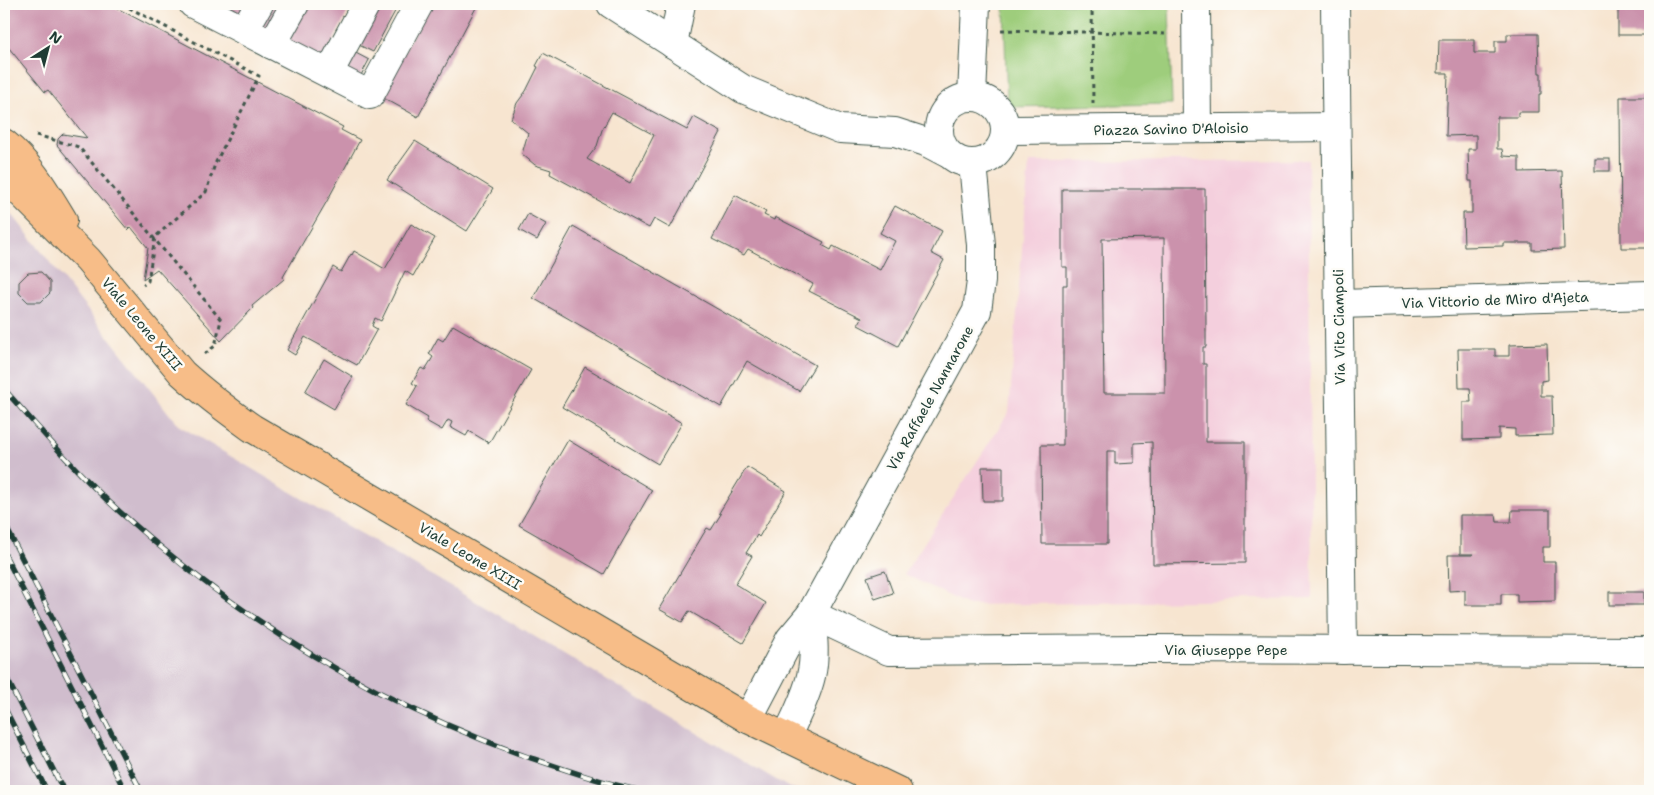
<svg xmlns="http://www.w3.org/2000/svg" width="1654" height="795" viewBox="0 0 1654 795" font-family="'Shantell Sans',sans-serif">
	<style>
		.built { fill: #f4cfdd }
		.industrial { fill: #d0bdcd }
		.green { fill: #9ecd7b; stroke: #5e8558 }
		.building { fill: #cb92ac; fill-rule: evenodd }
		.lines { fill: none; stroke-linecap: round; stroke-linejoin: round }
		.minor-casing { stroke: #3f564b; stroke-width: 30 }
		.major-casing { stroke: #3f564b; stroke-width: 30 }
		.path { stroke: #3f564b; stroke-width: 3; stroke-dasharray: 4 4; stroke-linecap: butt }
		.minor { stroke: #fff; stroke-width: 28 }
		.major { stroke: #f7bd88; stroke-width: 28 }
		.rail-casing { stroke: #1f3d34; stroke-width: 5.5 }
		.rail { stroke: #fdfcf7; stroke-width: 4; stroke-dasharray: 11; stroke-linecap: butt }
		.labels { text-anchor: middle; stroke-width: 5; stroke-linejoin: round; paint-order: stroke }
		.street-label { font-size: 14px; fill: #1f3d34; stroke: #fdfcf7 }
	</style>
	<rect width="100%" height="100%" fill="#fdfcf7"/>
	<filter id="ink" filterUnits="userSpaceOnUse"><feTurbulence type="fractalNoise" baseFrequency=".02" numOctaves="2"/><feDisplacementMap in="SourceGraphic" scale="10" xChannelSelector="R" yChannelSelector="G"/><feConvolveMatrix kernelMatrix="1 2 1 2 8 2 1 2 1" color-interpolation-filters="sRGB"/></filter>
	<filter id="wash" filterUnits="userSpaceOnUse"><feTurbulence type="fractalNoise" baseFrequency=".0096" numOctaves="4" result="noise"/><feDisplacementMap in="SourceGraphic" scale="20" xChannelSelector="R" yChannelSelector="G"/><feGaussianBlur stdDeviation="1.12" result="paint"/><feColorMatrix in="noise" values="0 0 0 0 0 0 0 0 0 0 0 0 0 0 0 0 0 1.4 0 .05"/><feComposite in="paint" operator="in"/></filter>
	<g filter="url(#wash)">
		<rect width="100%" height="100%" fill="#f7e5d0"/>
		<path class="built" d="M1308,160L1312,599L968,605L904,574L1009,412L1029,162Z"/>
		<path class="industrial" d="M4,204L178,425L788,787L803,791H4Z"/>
		<path class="green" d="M1004,4H1169L1172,104L1007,107Z"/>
		<g id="blocks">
			<g class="building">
				<path d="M4,4H109L343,127L341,130L360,140L327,201L283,277L284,279L252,306L253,308L221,341L157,269L143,279L148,248L131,227L128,230L57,145L58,139L63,134L87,138L48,90L45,92L4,42Z"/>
				<path d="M214,4H248L241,17Z"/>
				<path d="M266,4H286L270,33L255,25Z"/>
				<path d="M302,4H352L323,61L285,41Z"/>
				<path d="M378,4H399L373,52L357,44Z"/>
				<path d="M429,4H478L418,117L380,96Z"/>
				<rect x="1618" y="4" width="32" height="31"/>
				<path d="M1507,34H1538L1539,73H1541V94H1539V112H1518V117H1497V149H1502L1503,156L1519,157V172L1562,171L1564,249L1532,250V243H1503V246L1464,247L1463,213H1472V181H1469L1468,149H1476V135L1446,136L1448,73H1438L1439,40H1474V53H1495V41H1507Z"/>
				<path d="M352,51L369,60L359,79L342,70Z"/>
				<path d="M543,53L687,130L694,117L721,132L670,228L654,219L649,228L550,174L551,170L535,165L522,154L528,133L511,119L517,103L526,91L538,67L536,66ZM612,112L654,135L630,183L587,159L597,146L602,130Z"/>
				<path d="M1620,97H1650V248H1621Z"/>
				<path d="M415,141L493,189L467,231L387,180Z"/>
				<rect x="1595" y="159" width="15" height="12"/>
				<path d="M1062,189H1205L1206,332V347H1203V364H1206V442H1245V563L1153,564L1152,442L1134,443V463L1115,464V451H1107V544H1042L1041,445H1063V285H1067V267H1062ZM1164,238L1165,393H1104L1102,239Z"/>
				<path d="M735,195L766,212L764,215L774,220L775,217L824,242L822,245L831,250L833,246L880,270L895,241L880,233L895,206L942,231L931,253L944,260L898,346L858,325L862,318L809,291L813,284L748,249L744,255L712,239Z"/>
				<path d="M528,214L546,224L537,240L519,230Z"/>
				<path d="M411,224L435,238L413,276L405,271L381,321L375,318L372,326L377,329L357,365L305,337L295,355L287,350L333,267L341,272L351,254L352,255L354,251L385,269Z"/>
				<path d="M573,226L815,365L799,391L747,361L721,407L533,298Z"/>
				<path d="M41,272L50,282V293L41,302H28L19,293V282L28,273Z"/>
				<path d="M453,325L531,370L489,443L469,431L466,436L450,427L452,422L448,420L442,430L426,421L428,418L406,405L417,386L412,383L421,368L425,370L433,357L429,354L438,338L443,341Z"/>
				<path d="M1547,344L1548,380L1541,381V396H1552L1553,435L1515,436V429L1499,428V439L1463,440V402H1471L1470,388H1459L1458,349H1495V356H1509V345Z"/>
				<path d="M324,359L353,377L334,409L305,392Z"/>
				<path d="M585,367L682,423L658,464L562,407Z"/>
				<path d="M568,440L652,490L604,574L519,525Z"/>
				<path d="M747,467L786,491L759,537L757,535L746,553L752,556L735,584L766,603L743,643L689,611L682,622L659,609L707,528L711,530L721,514L719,513Z"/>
				<path d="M982,467H1003V501H983Z"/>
				<path d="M1512,510H1550V547H1543V562H1555V601L1517,602V594H1501V605H1465V590L1449,591L1448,555H1473V554H1460V515H1496L1497,522H1511Z"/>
				<path d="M885,571L893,593L875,599L867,577Z"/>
				<rect x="1609" y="592" width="35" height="13"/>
			</g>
		</g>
	</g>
	<g filter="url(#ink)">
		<use href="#blocks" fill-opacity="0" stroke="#3f564b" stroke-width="1"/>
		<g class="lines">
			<defs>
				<g id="minor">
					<path d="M193,4L370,95L419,4"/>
					<path d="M611,4L743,89L840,129L895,132L926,142L947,153"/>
					<path d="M1196,4L1197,128"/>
					<path d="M1335,4L1343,650"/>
					<path d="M244,30L259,4"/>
					<path d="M673,44L681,4"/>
					<path d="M272,45L295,4"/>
					<path d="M329,73L366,4"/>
					<path d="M972,97L976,4"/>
					<circle cx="972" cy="130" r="33"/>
					<path d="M1005,130L1336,127"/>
					<path d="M1339,304L1650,295"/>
					<path d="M811,614L889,651L1150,649L1650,651"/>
					<path d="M748,719L790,639L811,614L977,311L981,281V245L973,164"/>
					<path d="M786,738C795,718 806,698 811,676C816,656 813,634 811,614"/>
				</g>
				<g id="major">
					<path d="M4,143C30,164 46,192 63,220"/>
					<path d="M4,172L20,192L88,260L182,373C204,393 228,411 252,428L748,719L898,791"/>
				</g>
			</defs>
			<use href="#minor" class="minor-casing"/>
			<use href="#major" class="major-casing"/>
			<g class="path">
				<path d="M122,4L259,76L215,164L206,192L155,237L148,281L143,285"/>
				<path d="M1092,4L1093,103"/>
				<path d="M1001,30L1169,34"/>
				<path d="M36,135L79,147L221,320L215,346L202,356"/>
			</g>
			<use href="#minor" class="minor"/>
			<use href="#major" class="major"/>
			<defs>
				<g id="rail">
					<path d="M4,389C41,431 78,474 120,512C240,620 376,703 528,757C566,770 603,783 642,791"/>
					<path d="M4,523L141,791"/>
					<path d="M4,553L125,791"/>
					<path d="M4,673L64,791"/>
					<path d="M4,707L47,791"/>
				</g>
			</defs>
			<use href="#rail" class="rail-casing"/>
			<use href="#rail" class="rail"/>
		</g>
	</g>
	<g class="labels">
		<g class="street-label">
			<text transform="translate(1171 129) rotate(-1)" y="5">Piazza Savino D'Aloisio</text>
			<text transform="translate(1495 300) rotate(-2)" y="5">Via Vittorio de Miro d'Ajeta</text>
			<text transform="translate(142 324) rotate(50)" y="5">Viale Leone XIII</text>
			<text transform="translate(1339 327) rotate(-91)" y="5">Via Vito Ciampoli</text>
			<text transform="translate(930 398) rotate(-61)" y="5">Via Raffaele Nannarone</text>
			<text transform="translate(470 556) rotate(31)" y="5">Viale Leone XIII</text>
			<text x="1226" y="655">Via Giuseppe Pepe</text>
		</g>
	</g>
	<rect width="1654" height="795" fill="none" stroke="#fdfcf7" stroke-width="20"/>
	<g transform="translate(48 48) rotate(36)" stroke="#fdfcf7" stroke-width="4" paint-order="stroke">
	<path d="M0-4L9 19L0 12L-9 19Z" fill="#1f3d34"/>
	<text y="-8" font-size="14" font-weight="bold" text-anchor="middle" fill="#1f3d34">N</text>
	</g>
</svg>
